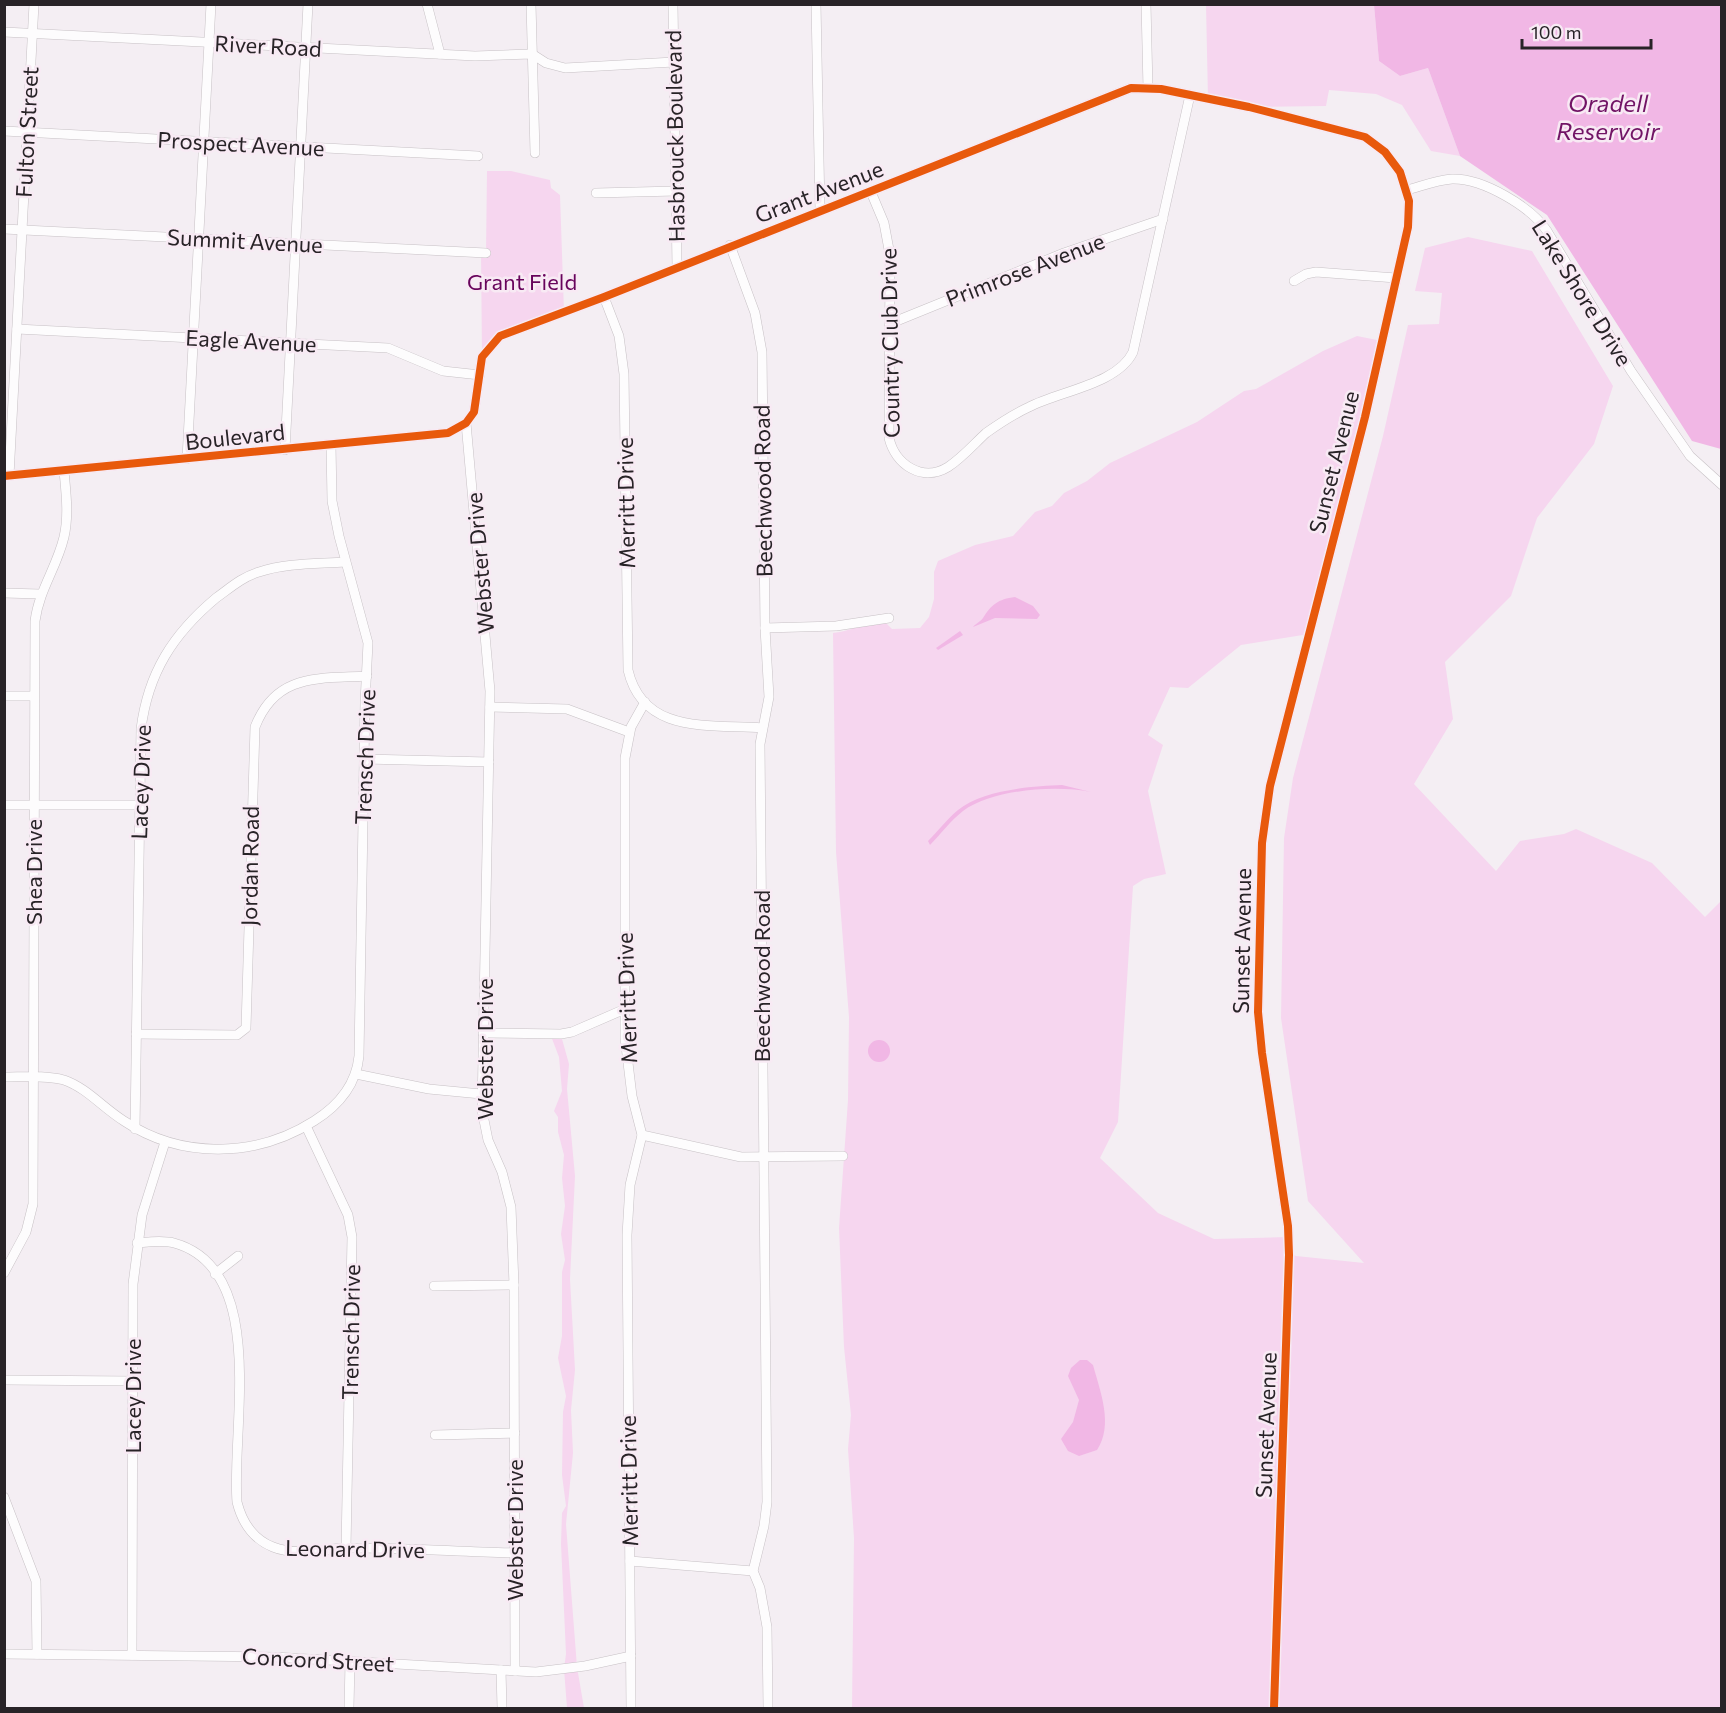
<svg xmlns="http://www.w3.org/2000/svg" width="1726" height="1713" viewBox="0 0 1726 1713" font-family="Commissioner,sans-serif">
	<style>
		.green { fill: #f6d6ef }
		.water { fill: #f1b7e5 }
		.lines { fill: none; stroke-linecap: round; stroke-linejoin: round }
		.minor-casing { stroke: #c7c1c5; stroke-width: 10 }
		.minor { stroke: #fdfcfd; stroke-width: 9 }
		.cycleway-casing { stroke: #f8eaf4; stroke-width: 11 }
		.cycleway { stroke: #e8590c; stroke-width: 8 }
		.labels { text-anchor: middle; stroke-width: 5; stroke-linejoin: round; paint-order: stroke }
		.street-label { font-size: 22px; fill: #282327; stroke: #f8eaf4 }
		.park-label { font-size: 22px; fill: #68045c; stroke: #f8eaf4 }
		.water-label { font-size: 24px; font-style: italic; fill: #711365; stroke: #f8eaf4 }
	</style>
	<rect width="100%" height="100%" fill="#f4eef3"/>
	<g class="green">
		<path d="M1206,5H1374L1379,61L1400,76L1428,68L1460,156L1431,151L1402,105L1376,94L1329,90L1326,106L1249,107L1208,99Z"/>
		<path d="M487,171H511L550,180L551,188L560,195L564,312L508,332L482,357L481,252H486Z"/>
		<path d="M1468,237L1532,251L1613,386L1594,444L1537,518L1511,596L1445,662L1453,719L1414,784L1496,871L1520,841L1564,834L1576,829L1652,863L1705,917L1721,901V1708H852L854,1538L848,1449L851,1415L844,1347L839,1228L848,1100L849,1017L836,852L833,633C853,631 862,622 882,619L892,629L920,628L929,617L934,599V572L938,561L975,545L1013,536L1035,512L1052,506L1064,493L1087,481L1110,463L1197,422L1244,391L1256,389L1323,351L1357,336L1382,341L1309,634L1241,645L1188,688L1170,687L1148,735L1163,745L1148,791L1166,874L1144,879L1133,886L1118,1122L1100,1158L1158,1213L1214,1239L1288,1237L1289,1252L1296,1256L1364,1263L1308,1201L1281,1018L1284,838L1293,778L1383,436L1408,325L1439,324L1442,293L1415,291L1425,248Z"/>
		<path d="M565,1034L562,1039L569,1064L567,1089L575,1176L570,1279L575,1370L571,1410L573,1453L566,1524L577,1667L584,1708H567L564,1669L566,1654L561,1544L562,1513L566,1506L562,1475L563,1412L566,1396L558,1358L562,1336V1272L565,1260L561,1234L565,1206L562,1178L564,1155L558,1132V1117L554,1111L562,1091L559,1057L551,1036Z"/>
	</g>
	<g class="water">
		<path d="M1374,5H1721V449L1692,441L1547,215L1460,156L1428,68L1400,76L1379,61Z"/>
		<path d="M1015,597L1033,606L1040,615L1037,619L995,618L973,627C975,624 980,622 983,618C991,605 998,599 1015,597Z"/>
		<path d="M960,631L963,635L938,650L936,648Z"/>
		<path d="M1062,785L1091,792C1056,785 993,789 963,811C950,821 941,834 930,845L928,841C938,831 947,819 958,810C982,790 1032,786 1062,785Z"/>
		<circle cx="879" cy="1051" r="11"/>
		<path d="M1080,1360H1087L1093,1365C1100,1391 1114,1425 1097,1450L1079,1456L1068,1451L1061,1439L1073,1422L1079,1400L1068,1376L1071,1368Z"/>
	</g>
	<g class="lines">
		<defs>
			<g id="minor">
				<path d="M427,4L440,54"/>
				<path d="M531,4L535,153"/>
				<path d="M673,4L677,267"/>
				<path d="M816,4L820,211"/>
				<path d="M1146,4L1148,89"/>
				<path d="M4,32L475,56L532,54L546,63L565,68L674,62"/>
				<path d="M4,131L478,156"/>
				<path d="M1407,190C1422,186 1437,180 1452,179C1483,178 1531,207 1547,231L1631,371L1690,456L1722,485"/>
				<path d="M871,192L884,223L890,255L889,438C895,464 922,483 948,467C962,458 974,444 986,433C1000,423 1014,414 1029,407C1060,391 1118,384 1133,352L1190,95"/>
				<path d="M596,193L676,191"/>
				<path d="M4,229L486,253"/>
				<path d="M730,245L755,313L762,352L765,628L769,697L760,744L767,1502L764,1526L753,1571L760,1588L767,1627L768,1708"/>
				<path d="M1294,281L1306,274L1316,272L1396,278"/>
				<path d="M604,297L619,336L624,374L628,670C643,735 710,724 762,728"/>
				<path d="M889,324L1064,253L1163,219"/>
				<path d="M17,329L388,348L443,371L480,375"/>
				<path d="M466,423L490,691L482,1110L488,1140L502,1172L511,1207L514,1285L515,1671"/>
				<path d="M285,450L308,4"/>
				<path d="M187,459L211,4"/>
				<path d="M4,476L448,433L466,423L474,412L482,357L500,336L604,297L1131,88L1161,89L1249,107L1365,137L1385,152L1400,172L1409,201L1408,227L1365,417L1270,786L1262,843L1258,1012L1262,1053L1288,1226L1289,1255L1274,1708"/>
				<path d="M9,476L34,4"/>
				<path d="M4,593L40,594"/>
				<path d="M765,628L836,626L889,618"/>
				<path d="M4,696H34"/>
				<path d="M490,707L567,709L629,732"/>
				<path d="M364,759L489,762"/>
				<path d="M4,805H140"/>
				<path d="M483,1033L561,1034L572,1032L625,1009"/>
				<path d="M136,1034L237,1035L246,1028L255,727C276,673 318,679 367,676"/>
				<path d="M356,1074L429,1089L481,1094"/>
				<path d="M4,1077C24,1077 45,1075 64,1080C87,1088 103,1108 124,1121C181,1159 256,1158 314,1121C338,1106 356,1086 359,1056L365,703L368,643L339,536L332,501L331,445"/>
				<path d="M306,1126L348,1215L352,1237L346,1548"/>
				<path d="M135,1129L141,729C148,673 173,634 216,598C230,588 242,577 259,572C286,563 317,564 345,562"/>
				<path d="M642,1135L741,1157L843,1156"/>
				<path d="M137,1243C149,1242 162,1240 174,1243C269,1269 231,1429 237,1502C242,1522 253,1539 273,1547C295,1556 322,1549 346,1548C402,1547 459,1552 516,1553"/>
				<path d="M4,1273L26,1232L33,1204L35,621C39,590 57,567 64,537C69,515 66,493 64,471"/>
				<path d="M215,1274L238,1256"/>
				<path d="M434,1286L514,1285"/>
				<path d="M4,1380L133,1381"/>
				<path d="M435,1435L515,1433"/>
				<path d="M4,1497L36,1581L37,1654"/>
				<path d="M630,1561L753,1571"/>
				<path d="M4,1654L274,1657L536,1672L585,1666L631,1656"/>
				<path d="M132,1655L133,1284L142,1215L165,1142"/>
				<path d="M501,1670L502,1708"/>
				<path d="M349,1708L350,1662"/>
				<path d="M631,1708L627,1235L630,1185L642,1135L632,1096L625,1038V758L631,727L645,702"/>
			</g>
		</defs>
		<use href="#minor" class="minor-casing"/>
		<use href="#minor" class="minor"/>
		<defs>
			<path id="cycleway" d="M4,476L448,433L466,423L474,412L482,357L500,336L604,297L1131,88L1161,89L1249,107L1365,137L1385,152L1400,172L1409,201L1408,227L1365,417L1270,786L1262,843L1258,1012L1262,1053L1288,1226L1289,1255L1274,1708"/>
		</defs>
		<use href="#cycleway" class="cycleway-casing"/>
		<use href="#cycleway" class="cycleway"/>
	</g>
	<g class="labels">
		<g class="street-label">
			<text transform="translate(268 46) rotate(3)" y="8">River Road</text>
			<text transform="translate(27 132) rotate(-87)" y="8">Fulton Street</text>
			<text transform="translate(675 136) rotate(-91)" y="8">Hasbrouck Boulevard</text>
			<text transform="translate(241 144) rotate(3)" y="8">Prospect Avenue</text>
			<text transform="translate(819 192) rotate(-21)" y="8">Grant Avenue</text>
			<text transform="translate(245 241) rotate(3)" y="8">Summit Avenue</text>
			<text transform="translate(1025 270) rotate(-21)" y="8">Primrose Avenue</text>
			<text transform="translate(1582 293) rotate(58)" y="8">Lake Shore Drive</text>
			<text transform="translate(251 341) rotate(3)" y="8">Eagle Avenue</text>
			<text transform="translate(890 343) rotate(-91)" y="8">Country Club Drive</text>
			<text transform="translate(235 437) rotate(-6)" y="8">Boulevard</text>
			<text transform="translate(1334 462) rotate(-76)" y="8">Sunset Avenue</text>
			<text transform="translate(763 491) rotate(-91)" y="8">Beechwood Road</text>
			<text transform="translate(626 503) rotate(-91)" y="8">Merritt Drive</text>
			<text transform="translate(480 563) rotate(-95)" y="8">Webster Drive</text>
			<text transform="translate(365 757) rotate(-88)" y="8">Trensch Drive</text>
			<text transform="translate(141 782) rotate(-88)" y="8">Lacey Drive</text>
			<text transform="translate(250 866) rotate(-89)" y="8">Jordan Road</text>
			<text transform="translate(34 872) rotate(-90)" y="8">Shea Drive</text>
			<text transform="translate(1242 941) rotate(-89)" y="8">Sunset Avenue</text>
			<text transform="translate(762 976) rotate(-90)" y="8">Beechwood Road</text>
			<text transform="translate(627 998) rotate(-92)" y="8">Merritt Drive</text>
			<text transform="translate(485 1049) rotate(-90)" y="8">Webster Drive</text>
			<text transform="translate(351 1332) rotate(-89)" y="8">Trensch Drive</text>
			<text transform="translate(133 1396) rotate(-90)" y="8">Lacey Drive</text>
			<text transform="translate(1266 1425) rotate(-88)" y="8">Sunset Avenue</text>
			<text transform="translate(629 1481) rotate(-91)" y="8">Merritt Drive</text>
			<text transform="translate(515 1530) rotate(-90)" y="8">Webster Drive</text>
			<text transform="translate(355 1549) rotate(1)" y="8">Leonard Drive</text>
			<text transform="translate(318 1660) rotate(3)" y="8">Concord Street</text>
		</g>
		<g class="park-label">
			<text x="522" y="290">Grant Field</text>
		</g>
		<g class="water-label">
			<text x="1608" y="112">Oradell<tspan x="1608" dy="28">Reservoir</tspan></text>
		</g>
	</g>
	<rect width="1726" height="1713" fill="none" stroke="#282327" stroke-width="12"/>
	<path d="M1522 39v9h129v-9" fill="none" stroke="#282327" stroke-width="3"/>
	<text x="1531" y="39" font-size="18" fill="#282327" stroke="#f8eaf4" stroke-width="4.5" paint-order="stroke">100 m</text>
</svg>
